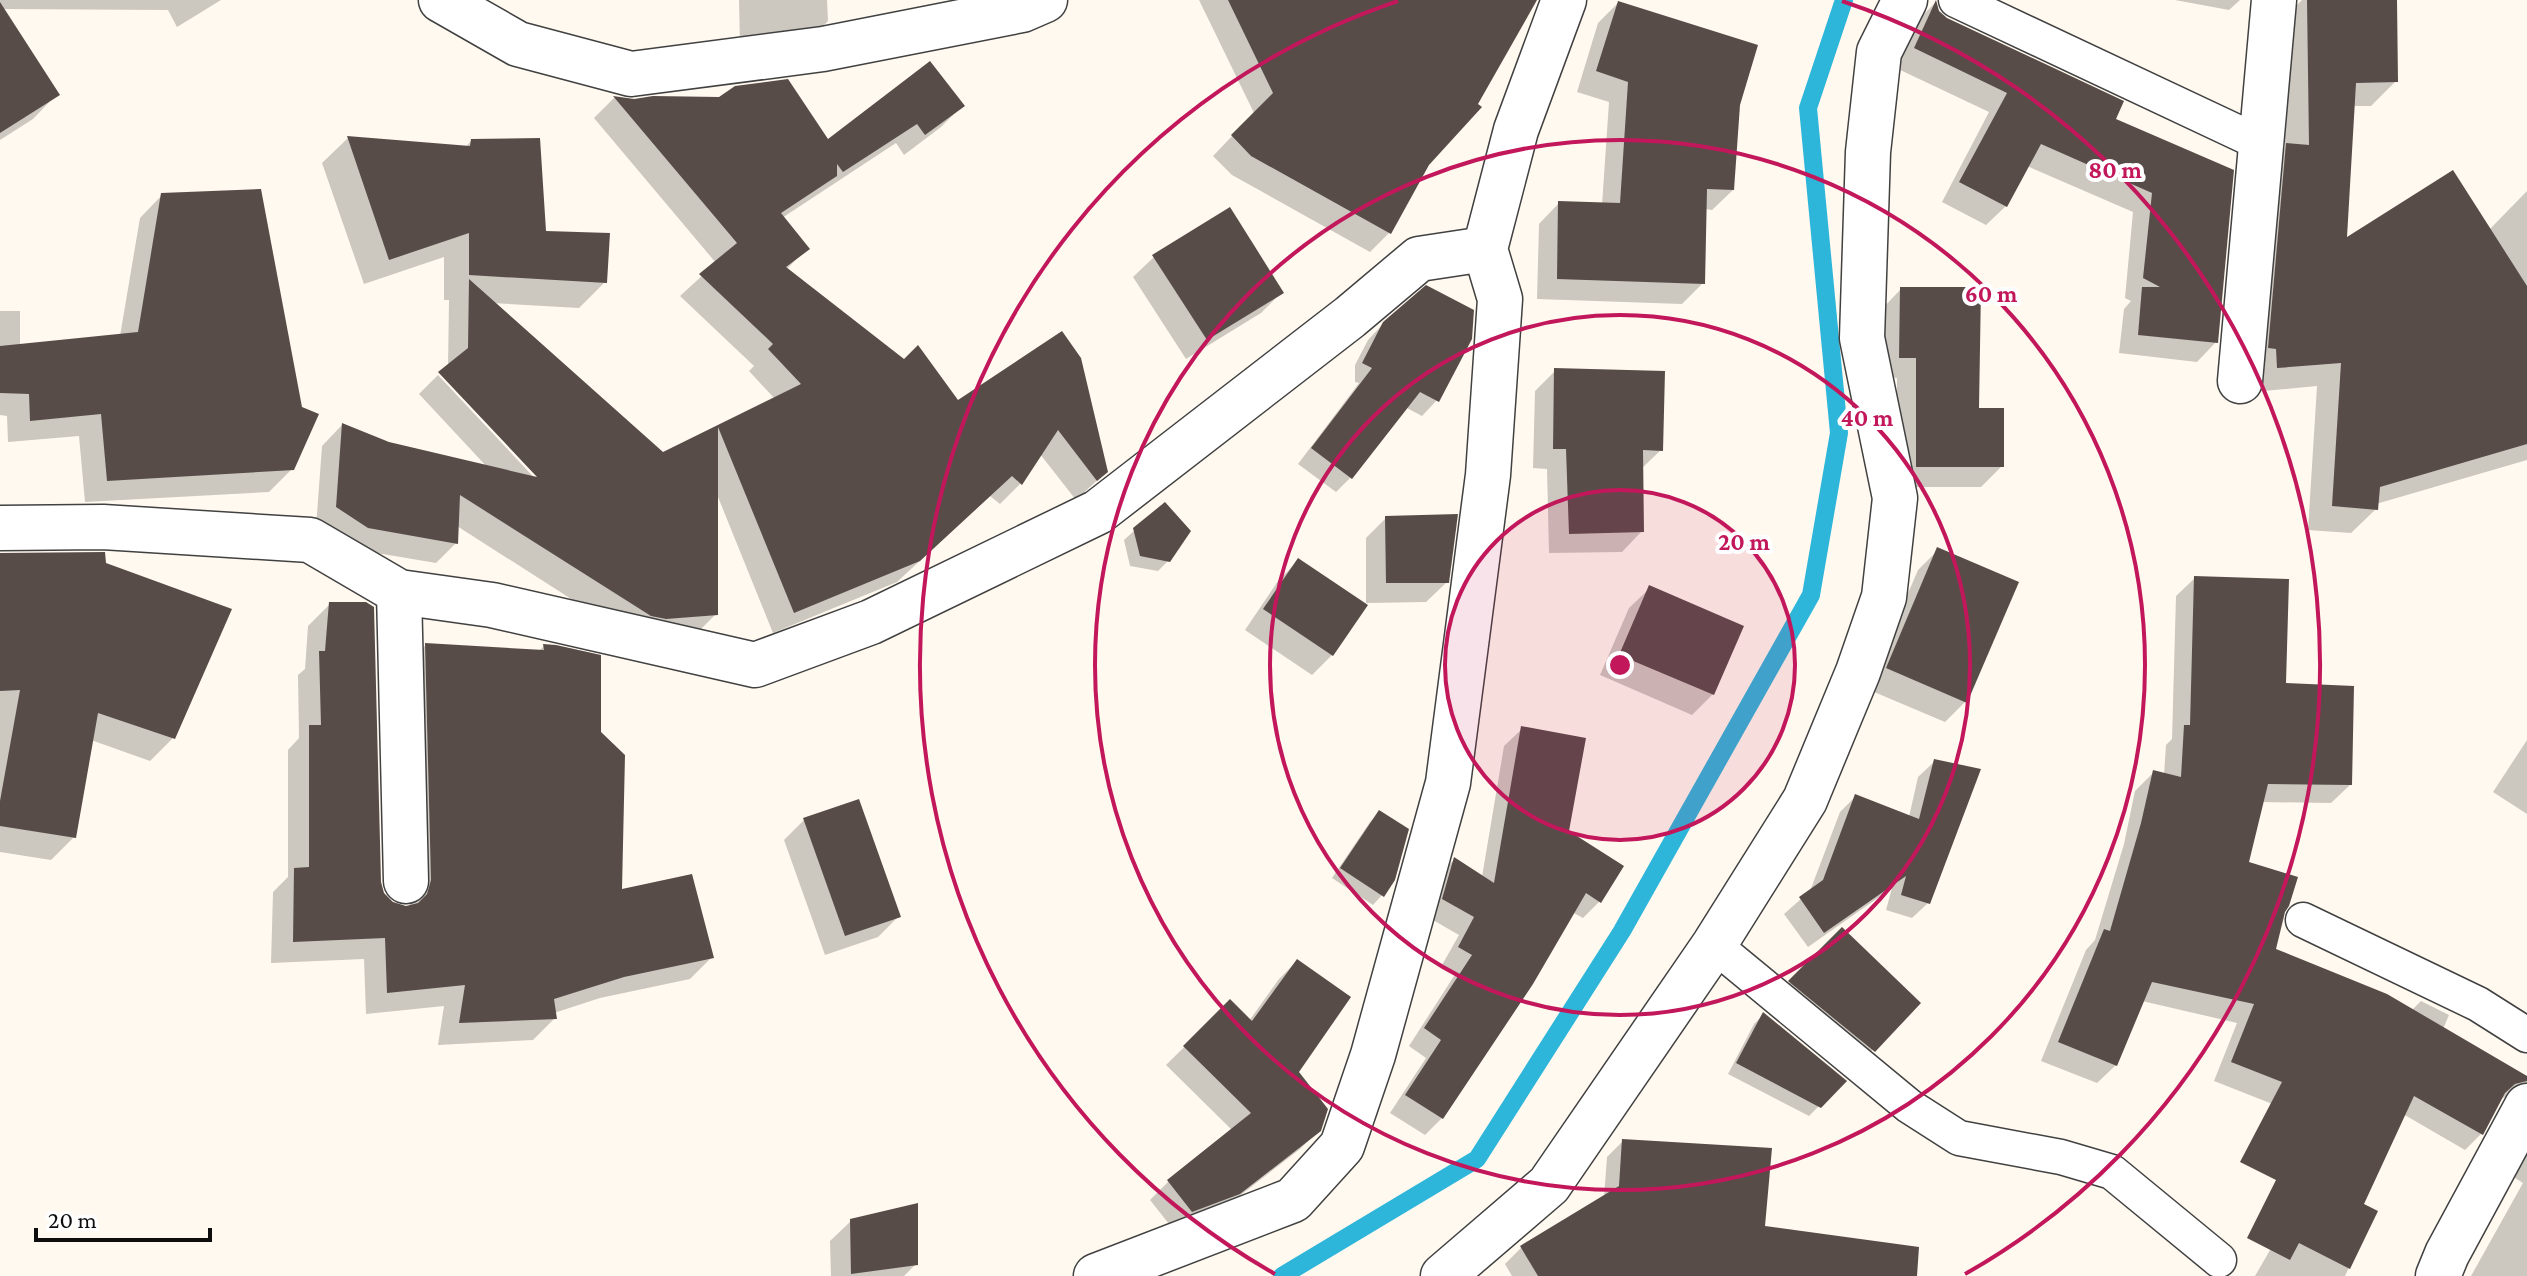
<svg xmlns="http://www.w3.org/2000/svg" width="2527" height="1276" viewBox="0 0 2527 1276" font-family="'Crimson Pro',serif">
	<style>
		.shadow { fill: #0003 }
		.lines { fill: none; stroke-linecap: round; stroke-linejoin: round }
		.stream { stroke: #2eb6da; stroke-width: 18 }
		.building { fill: #584c49 }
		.service-casing { stroke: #414141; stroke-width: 37 }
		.minor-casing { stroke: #414141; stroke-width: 47 }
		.service { stroke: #fff; stroke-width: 34 }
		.minor { stroke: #fff; stroke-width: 44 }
		.ring { fill: none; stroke: #c2185b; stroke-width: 4 }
		.centre { fill: #c2185b; stroke: #fff; stroke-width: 4 }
		.ring-label { font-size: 24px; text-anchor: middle; font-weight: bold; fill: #c2185b; stroke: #fff; stroke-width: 8; stroke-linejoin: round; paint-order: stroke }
	</style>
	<rect width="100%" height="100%" fill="#fff9ef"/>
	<g class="shadow">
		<path d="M0,0H221L177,27L168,10L2,9L57,94L33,119L0,140Z"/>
		<path d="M739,0H827L828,21L811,38L740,46Z"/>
		<path d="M1199,0H1535L1427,164L1389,233L1370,252L1232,175L1213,156L1254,113Z"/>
		<path d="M2175,0H2240L2229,10Z"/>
		<path d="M2302,0H2395L2396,81L2371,106H2352L2345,241L2489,230L2527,191V460L2376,504V509L2351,533L2308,530L2317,386L2253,392L2262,170L2285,148L2283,19Z"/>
		<path d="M1618,3L1738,105L1733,190L1712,210L1705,209L1703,283L1682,304L1537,299L1539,224L1559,203L1602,205L1609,102L1577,92L1598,23Z"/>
		<path d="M1935,3L1937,12L1946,20L2113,120L2232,171L2216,342L2197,362L2119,353L2124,309L2131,301L2125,298L2133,212L2027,166L2006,206L1986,225L1942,202L1989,112L1896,68L1917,21Z"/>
		<path d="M614,98L827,141L962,106L941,127L904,155L896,143L782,218L807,248L786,270L957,403L1062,334L1106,472L1076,500L1040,454L1021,483L1000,504L990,496L897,582L773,633L716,492V614L695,635L629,636L457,526L456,543L436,563L347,548L316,528L322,446L342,425L389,444L488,468L419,394L438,375L542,486L545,483L448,367L449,300H444V257L364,284L322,163L348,138L465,148L471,141L544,233L605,282L579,308L492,303L662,454L775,399L749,371L754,366L680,296L716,263L594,118Z"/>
		<path d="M162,195L292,469L269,492L85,502L79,436L8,442L7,416L0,415V311H20V346L120,336L140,218Z"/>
		<path d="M1154,257L1281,293L1261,313L1186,359L1133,277Z"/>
		<path d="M1901,289L1977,410L2002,466L1981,487H1897V378L1880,377L1881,310Z"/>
		<path d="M1384,323L1437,400L1422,416L1405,407L1351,477L1336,492L1298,464L1359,383L1355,382V365L1368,340Z"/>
		<path d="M1555,371L1661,450L1641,469L1642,531L1622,552L1549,553L1547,469L1533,468L1535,391Z"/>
		<path d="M1386,518L1447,582L1426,602L1366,603V538Z"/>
		<path d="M1135,530L1168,561L1158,571L1130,566L1124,540Z"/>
		<path d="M1938,550L1965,702L1945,722L1867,689L1918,570Z"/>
		<path d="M0,555L104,564L173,738L150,761L91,740L74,837L51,860L0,852Z"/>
		<path d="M1298,561L1332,655L1312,675L1245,630L1278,581Z"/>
		<path d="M2195,578L2284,685L2350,785L2331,803L2261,802L2247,863L2283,911L2273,950L2375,991L2280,1107L2214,1081L2237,1023L2142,1001L2116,1065L2097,1083L2041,1061L2086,950L2095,940L2124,844L2135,791L2154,772L2164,775L2166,745L2172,739L2176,596Z"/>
		<path d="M1650,588L1713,694L1692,715L1600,675L1629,608Z"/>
		<path d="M330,604L379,882L383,896L392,904L409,907L410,904L404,667L426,645L539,651L544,646L599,733L620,891L712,957L690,979L600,998L554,1013L555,1018L533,1040L438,1045L444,1006L366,1014L364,959L271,963L273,892L288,877V750L299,738L298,675L305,669L308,626Z"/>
		<path d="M1522,729L1600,901L1583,918L1572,912L1442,1118L1425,1135L1390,1113L1426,1058L1409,1046L1456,973L1442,965L1459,935L1426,916L1437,876L1454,860L1482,877L1504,746Z"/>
		<path d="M2527,740V814L2493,792Z"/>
		<path d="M1934,762L1928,903L1912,918L1886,910L1892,888L1808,947L1784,914L1810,891L1840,812L1856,796L1909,817L1918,777Z"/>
		<path d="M1380,812L1382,895L1373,905L1332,878L1370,822Z"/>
		<path d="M804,820L898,917L878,937L825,955L784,840Z"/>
		<path d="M1842,930L1918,1003L1853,1070L1770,1002Z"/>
		<path d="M1297,961L1296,1072L1319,1130L1300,1149L1220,1211L1173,1229L1150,1200L1168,1182L1233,1131L1166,1065L1230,1002L1249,1021L1279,979Z"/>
		<path d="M2421,1001L2449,1015L2443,1029L2527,1078V1103L2508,1096L2500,1099L2481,1134L2465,1150L2403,1114L2361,1205L2375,1212L2345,1276H2255L2405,1017Z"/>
		<path d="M1764,1014L1844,1081L1809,1116L1728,1074L1754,1024Z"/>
		<path d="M1623,1141L1763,1228L1874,1276H1512L1505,1264L1521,1248L1604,1198L1607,1157Z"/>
		<path d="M2527,1148V1276H2471L2523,1183L2512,1176Z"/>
		<path d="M851,1221L916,1264L904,1276H831L830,1241Z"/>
	</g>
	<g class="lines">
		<path class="stream" d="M1282,1276L1477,1159L1622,931L1811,595L1839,433L1808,108L1844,0"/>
	</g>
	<g class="building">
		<path d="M1228,0H1537L1478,104L1482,107L1429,165L1391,234L1251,156L1231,135L1273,93Z"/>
		<path d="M1936,0L1939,11L1947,18L2124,101L2116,119L2234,170L2218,343L2138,335L2142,287H2160L2143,278L2152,193L2041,144L2007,207L1959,182L2007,93L1914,48Z"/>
		<path d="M2307,0H2397L2398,82L2356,83L2347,237L2453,170L2527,286V444L2380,487L2378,510L2332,506L2341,363L2277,368L2276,349L2268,348L2286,143L2309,145Z"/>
		<path d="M1618,1L1758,45L1740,105L1734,190L1707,189L1705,284L1557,279L1558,201L1620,203L1628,82L1596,71Z"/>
		<path d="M0,2L60,95L0,133Z"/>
		<path d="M930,61L965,106L925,135L917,124L843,172L837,164V176L781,213L810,249L786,267L904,359L918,345L958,400L1062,331L1081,358L1108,472L1097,481L1058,430L1022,485L1012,476L920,561L794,613L718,427V615L666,619L651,616L460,495L458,544L368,528L336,507L342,423L389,442L537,477L438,372L468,348L469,279L663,452L801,384L768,349L773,344L699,274L737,243L613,96L634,99L653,96L719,97L735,86L788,79L828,139Z"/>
		<path d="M347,136L470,146L471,139L540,138L546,231L610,233L607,283L469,275V233L389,260Z"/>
		<path d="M261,189L302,407L319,414L294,470L107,481L101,414L30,421L29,394L0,393V346L138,332L161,193Z"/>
		<path d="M1230,207L1284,293L1207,340L1152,255Z"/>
		<path d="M1426,285L1474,310L1472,339L1439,402L1420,392L1352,479L1311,448L1372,368L1362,363L1383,322Z"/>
		<path d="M1900,287H1981L1979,408H2004V467H1916V358H1899Z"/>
		<path d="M1554,368L1665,371L1663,451L1643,450L1644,532L1569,534L1566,449H1553Z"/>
		<path d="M1165,502L1191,531L1170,562L1140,556L1133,528Z"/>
		<path d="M1458,514L1449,583H1386L1385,516Z"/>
		<path d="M1937,547L2019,582L1967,703L1886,668Z"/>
		<path d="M105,552L106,563L232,609L175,739L98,713L76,838L0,826V801L20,690L0,691V553Z"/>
		<path d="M1298,558L1368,605L1333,656L1263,609Z"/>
		<path d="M2194,576L2289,579L2286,683L2354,686L2352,785L2268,784L2249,862L2298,877L2289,906L2285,912L2276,949L2387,994L2527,1076V1081L2515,1084L2505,1093L2483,1135L2414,1096L2364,1204L2378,1211L2350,1269L2299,1243L2290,1260L2247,1238L2276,1180L2240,1162L2282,1082L2231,1062L2254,1004L2152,982L2117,1066L2058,1042L2104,929L2110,931L2141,823L2153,770L2181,777L2184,725H2190Z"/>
		<path d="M1649,585L1744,626L1714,695L1619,655Z"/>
		<path d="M329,602H366L374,607L381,882L384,893L393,902L406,906L418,903L427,894L431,880L425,643L544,650L543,644L556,645L601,655V732L625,755L622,889L692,874L714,958L624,977L554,999L557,1019L459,1023L465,985L387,993L385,938L293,942L294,868L309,867V725H321L319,651H325Z"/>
		<path d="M1521,726L1586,738L1569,831L1624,866L1601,903L1586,893L1533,984L1443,1119L1405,1095L1441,1040L1424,1028L1472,955L1458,947L1474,917L1442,899L1454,857L1494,883Z"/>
		<path d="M1934,759L1981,769L1930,904L1901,895L1906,876L1824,933L1799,897L1823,880L1855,794L1919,819Z"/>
		<path d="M859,799L901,917L845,936L803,818Z"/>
		<path d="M1379,810L1409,829L1395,880L1384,897L1340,868Z"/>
		<path d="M1842,927L1921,1003L1875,1052L1788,981Z"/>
		<path d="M1297,959L1351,997L1299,1072L1328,1109L1321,1131L1240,1194L1192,1212L1167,1180L1251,1113L1183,1046L1230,999L1252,1021Z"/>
		<path d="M1763,1012L1847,1081L1821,1108L1736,1063Z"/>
		<path d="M1622,1139L1772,1148L1765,1226L1919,1247L1917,1276H1538L1520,1246L1619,1186Z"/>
		<path d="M918,1203V1265L851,1274L850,1219Z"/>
	</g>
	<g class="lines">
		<defs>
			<g id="service">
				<path d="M1956,0L2260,143"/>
				<path d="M2303,920L2478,1004L2527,1035"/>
				<path d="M1714,945L1909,1106L1959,1138L2061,1157L2112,1172L2219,1260"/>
			</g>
			<g id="minor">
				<path d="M441,0L518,44L631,74L823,49L1022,10L1045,0"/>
				<path d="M2240,381L2274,0"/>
				<path d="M0,528L103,527L310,540L399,592L492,605L755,665L871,622L1098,512L1350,317L1419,259L1485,249"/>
				<path d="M399,592L406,881"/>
				<path d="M1096,1276L1293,1200L1342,1146L1373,1055L1448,783L1488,475L1500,299L1485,249L1516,130L1564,0"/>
				<path d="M1443,1276L1549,1185L1714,945L1805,800L1858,672L1884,597L1895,498L1862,338L1868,152L1879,52L1905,0"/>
				<path d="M2438,1276L2447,1254L2527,1106"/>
			</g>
		</defs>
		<use href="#service" class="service-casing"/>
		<use href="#minor" class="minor-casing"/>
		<use href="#service" class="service"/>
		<use href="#minor" class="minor"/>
	</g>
	<circle cx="1620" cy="665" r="175" fill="#c2185b" fill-opacity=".12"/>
	<g class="ring">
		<circle cx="1620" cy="665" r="175"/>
		<circle cx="1620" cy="665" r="350"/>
		<circle cx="1620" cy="665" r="525"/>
		<path d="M1275 1274A700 700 0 0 1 1398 1M1842 1A700 700 0 0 1 1965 1274"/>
	</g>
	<circle cx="1620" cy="665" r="12" class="centre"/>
	<g class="ring-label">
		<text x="2115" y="178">80 m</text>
		<text x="1991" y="302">60 m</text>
		<text x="1867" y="426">40 m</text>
		<text x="1744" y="550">20 m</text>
	</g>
	<path d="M36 1228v12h174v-12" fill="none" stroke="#0e0e0e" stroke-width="4"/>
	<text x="48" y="1228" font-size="24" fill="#0e0e0e" stroke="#ffffff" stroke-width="6" paint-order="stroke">20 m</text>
</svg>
